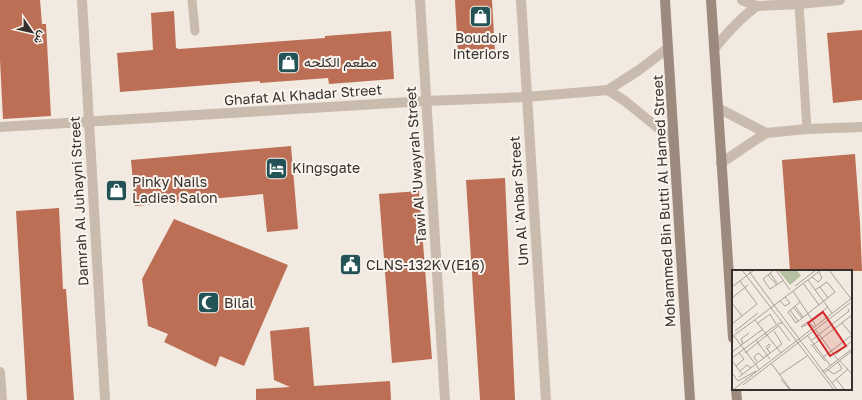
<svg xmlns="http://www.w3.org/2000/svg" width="862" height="400" viewBox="0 0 862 400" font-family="'Golos Text',Vazirmatn,sans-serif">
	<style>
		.building { fill: #bc6f55 }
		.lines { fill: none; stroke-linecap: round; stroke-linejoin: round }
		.lane { stroke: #c9bbae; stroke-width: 9 }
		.street { stroke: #c9bbae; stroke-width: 10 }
		.secondary { stroke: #9d8a7f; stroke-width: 10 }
		.labels { text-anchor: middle; stroke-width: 4; stroke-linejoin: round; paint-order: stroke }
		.poi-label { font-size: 14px; fill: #38302c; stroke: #f9f4ee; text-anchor: start }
		.street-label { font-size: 14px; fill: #38302c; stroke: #f9f4ee }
		.inset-road { fill: none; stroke: #a8a099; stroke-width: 1 }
		.view { fill: #d62828; fill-opacity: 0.15; stroke: #d62828; stroke-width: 2 }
		.inset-edge { fill: none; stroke: #38302c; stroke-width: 2 }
	</style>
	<rect width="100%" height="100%" fill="#f2eae1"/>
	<g class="building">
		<path d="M0,0H40L42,24H46L51,116L3,119L0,60Z"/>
		<path d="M455,0H492L495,52L458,54Z"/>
		<path d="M174,11L176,48L179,49L325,38V36L391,31L394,79L329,84L328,78L260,83V81L120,92L117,53L153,50L151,13Z"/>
		<path d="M862,30V100L833,103L827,33Z"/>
		<path d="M291,146L298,229L267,232L263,194L135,206L131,160Z"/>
		<path d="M855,154L860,223L862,271H790L782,160Z"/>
		<path d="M505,178L515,400H480L466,180Z"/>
		<path d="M419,191L432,359L392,363L379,194Z"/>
		<path d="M59,208L63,289H66L74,400H27L16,211Z"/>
		<path d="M174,219L288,265L244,366L220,356L216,367L164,342L168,334L148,326L142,279Z"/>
		<path d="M309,327L314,386L390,381L391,400H256V389L290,387L274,380L270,331Z"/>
	</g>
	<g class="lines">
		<g class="lane">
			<path d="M192,0L195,31"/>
			<path d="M799,4L807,129"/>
		</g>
		<g class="street">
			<path d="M82,0L105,400"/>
			<path d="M420,0L445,400"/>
			<path d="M521,0L546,400"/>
			<path d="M742,0L757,6L799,4L840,0"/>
			<path d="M714,49C727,33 740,18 757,6"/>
			<path d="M608,90L625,101L674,141"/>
			<path d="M718,108L766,133"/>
			<path d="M0,127L426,101L526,97L608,90L639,70L668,48"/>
			<path d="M721,163L766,133L807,129L862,127"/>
			<path d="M0,372L2,400"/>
		</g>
		<g class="secondary">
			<path d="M665,0L690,400"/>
			<path d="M711,0L733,338"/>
			<path d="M736,389L737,400"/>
		</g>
	</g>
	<defs>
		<symbol id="shop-square" viewBox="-11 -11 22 22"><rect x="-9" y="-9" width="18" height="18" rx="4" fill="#245357" stroke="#f9f4ee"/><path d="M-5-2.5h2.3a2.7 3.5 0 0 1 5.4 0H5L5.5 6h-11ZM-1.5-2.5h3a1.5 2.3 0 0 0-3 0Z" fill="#fff"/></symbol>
		<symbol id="hotel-square" viewBox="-11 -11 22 22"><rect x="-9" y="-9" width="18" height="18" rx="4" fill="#245357" stroke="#f9f4ee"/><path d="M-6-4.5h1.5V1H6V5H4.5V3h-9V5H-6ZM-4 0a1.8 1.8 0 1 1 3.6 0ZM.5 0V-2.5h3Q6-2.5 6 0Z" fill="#fff"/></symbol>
		<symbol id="civic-square" viewBox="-11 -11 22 22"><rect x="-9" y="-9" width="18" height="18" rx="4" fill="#245357" stroke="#f9f4ee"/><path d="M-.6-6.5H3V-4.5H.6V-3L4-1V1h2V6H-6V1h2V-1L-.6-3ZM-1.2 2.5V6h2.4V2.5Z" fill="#fff"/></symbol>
		<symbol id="mosque-square" viewBox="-11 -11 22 22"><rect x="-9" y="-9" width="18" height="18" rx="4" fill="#245357" stroke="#f9f4ee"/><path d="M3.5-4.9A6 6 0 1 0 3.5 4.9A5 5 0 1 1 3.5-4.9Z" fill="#fff"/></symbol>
	</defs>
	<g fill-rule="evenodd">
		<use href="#shop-square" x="468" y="4" width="25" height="25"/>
		<use href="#shop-square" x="276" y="50" width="25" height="25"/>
		<use href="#hotel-square" x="264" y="156" width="25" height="25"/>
		<use href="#shop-square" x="104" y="178" width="25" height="25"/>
		<use href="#civic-square" x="338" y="252" width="25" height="25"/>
		<use href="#mosque-square" x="196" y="290" width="25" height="25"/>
	</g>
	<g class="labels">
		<g class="poi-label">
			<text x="481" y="43" text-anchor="middle">Boudoir<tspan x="481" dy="16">Interiors</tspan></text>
			<text x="304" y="67">مطعم الكلحه</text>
			<text x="292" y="173">Kingsgate</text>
			<text x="132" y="187">Pinky Nails<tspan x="132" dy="16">Ladies Salon</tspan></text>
			<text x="366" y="270">CLNS-132KV(E16)</text>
			<text x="224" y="308">Bilal</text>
		</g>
		<g class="street-label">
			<text transform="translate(303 95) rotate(-4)" y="5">Ghafat Al Khadar Street</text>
			<text transform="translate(416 165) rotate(-94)" y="5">Tawi Al 'Uwayrah Street</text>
			<text transform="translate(79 201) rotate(-93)" y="5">Damrah Al Juhayni Street</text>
			<text transform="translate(519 201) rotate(-94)" y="5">Um Al 'Anbar Street</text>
			<text transform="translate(664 201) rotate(-93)" y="5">Mohammed Bin Butti Al Hamed Street</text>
		</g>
	</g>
	<g transform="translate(732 270)">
		<rect width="120" height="120" fill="#f2eae1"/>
		<path d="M46,0H65L69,6L58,15Z" fill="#b6c0a2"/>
		<path class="inset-road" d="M10,0L102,120M16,0L105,120M42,0L31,9L38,19L52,10M44,0L58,20M97,0L120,30M38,3L45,13M36,5L45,15M80,7L86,12L90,8L87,2M76,10L100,43M71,13L87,35M63,16L84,0M0,17L22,0M88,17L96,28M61,21L84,56M0,28L16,15M48,31L53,36L58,33L53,27M68,32L56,42L64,53L103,22L95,12L83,20M0,33L10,46M63,36L71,47M61,37L70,48M58,40L66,51M80,49L96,37M23,50L49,83M26,53L38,44L44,54M110,53L120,65M0,54L25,34L8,11M76,54L69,57L75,52L82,57M46,55L58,71M83,59L106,90M3,61L26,43M75,65L98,95M2,66L27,99M0,67L89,0M24,70L38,89M80,70L117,41L116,39M11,74L9,69L17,63M79,74L93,91M81,75L120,45M35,79L38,76L37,74L34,77L38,83M0,82L31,59M13,83L46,56M104,84L120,71M0,88L47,53H50M90,88L120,65M0,91L10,104M108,91L120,104M25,92L22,87L26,83L32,88M39,93L59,120M4,96L12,89L7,83M96,100L102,104L110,99L106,92M8,101L15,95L19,98M90,102L120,79M0,103L6,111L24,101M92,103L120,81M47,105L75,86M7,107L50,74L42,61M49,109L57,119M104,109L112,119M100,113L116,99M11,115L118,33M2,119L120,28"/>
		<path class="view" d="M91,42L114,76L98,86L76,53Z"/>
		<rect width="120" height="120" class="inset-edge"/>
	</g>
	<g transform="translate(32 32) rotate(124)" stroke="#f9f4ee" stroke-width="3" paint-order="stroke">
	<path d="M0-3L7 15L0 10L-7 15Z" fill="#38302c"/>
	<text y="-6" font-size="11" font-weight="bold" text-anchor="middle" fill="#38302c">ش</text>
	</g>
</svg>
